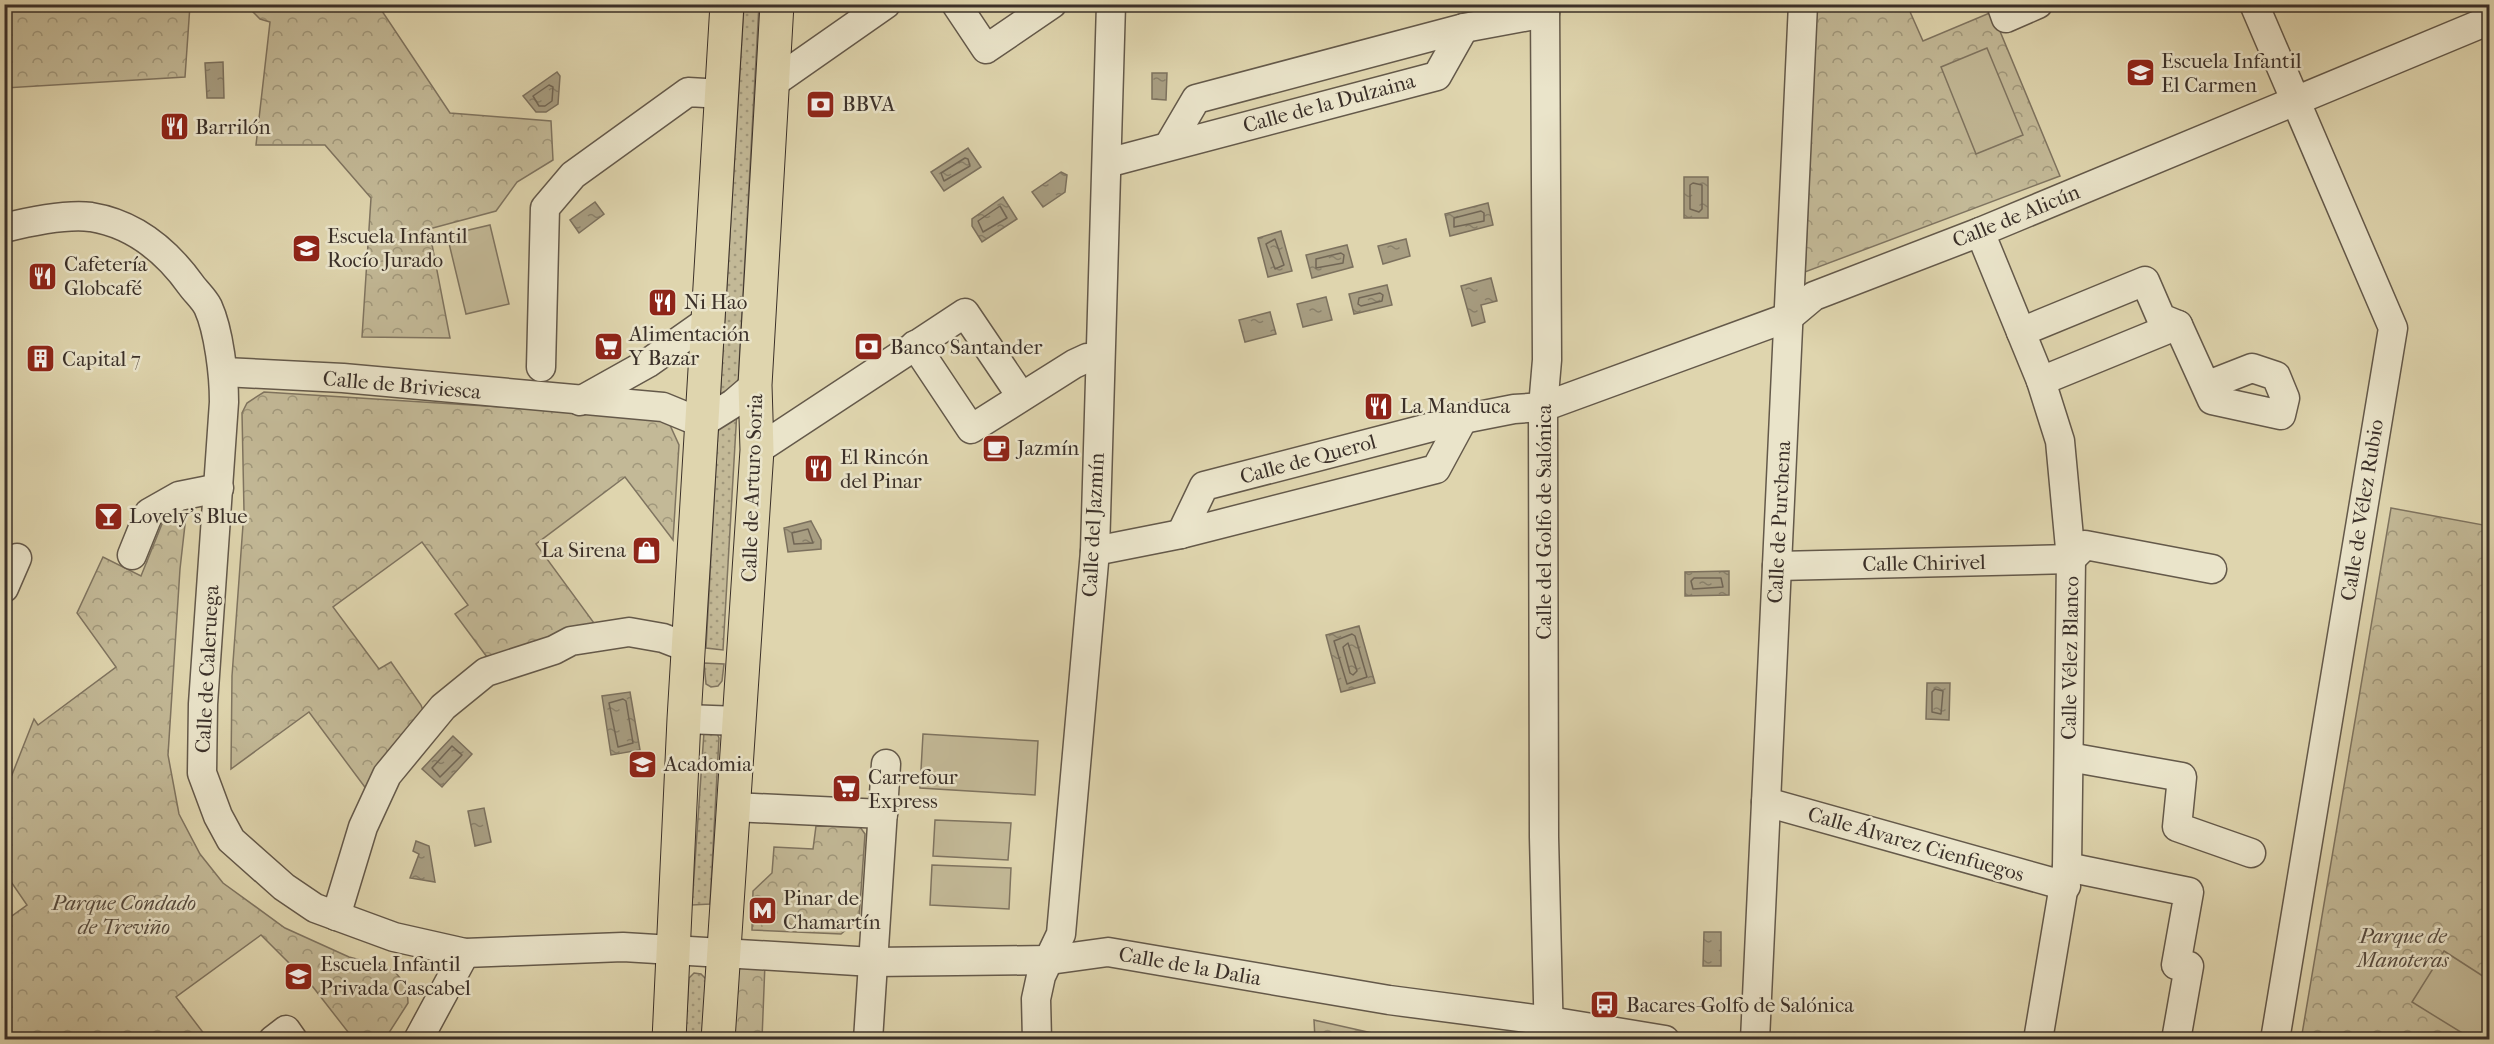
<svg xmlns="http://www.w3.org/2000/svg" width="2494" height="1044" viewBox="0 0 2494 1044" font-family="'IM FELL French Canon',serif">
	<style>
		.grass { fill: url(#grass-dots); stroke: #7f7460; stroke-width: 1.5 }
		.park { fill: url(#park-crowns); stroke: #7f7460; stroke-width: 1.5 }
		.garden { fill: #c3b997; stroke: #7f7460; stroke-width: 1.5 }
		.water { fill: url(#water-ripples); stroke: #7c715e; stroke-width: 1.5 }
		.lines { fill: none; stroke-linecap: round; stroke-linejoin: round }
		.shore { stroke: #716655; stroke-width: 1.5 }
		.minor-casing { stroke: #64594a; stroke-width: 31 }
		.major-casing { stroke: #3b3029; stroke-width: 35 }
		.minor { stroke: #eae4ca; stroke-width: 28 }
		.major { stroke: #dfd5ae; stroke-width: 33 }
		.labels { text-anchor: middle; stroke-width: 5; stroke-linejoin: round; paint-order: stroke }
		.poi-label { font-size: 21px; fill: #3b3029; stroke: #eae4ca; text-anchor: start }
		.street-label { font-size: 21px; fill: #3b3029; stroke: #eae4ca }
		.park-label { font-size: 21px; font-style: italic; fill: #564b3f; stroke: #eae4ca }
	</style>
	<defs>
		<pattern id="grass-dots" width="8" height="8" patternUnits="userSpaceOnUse" patternTransform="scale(1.5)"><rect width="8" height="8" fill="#c3b997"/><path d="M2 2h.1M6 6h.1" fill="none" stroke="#a0977b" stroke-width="1.8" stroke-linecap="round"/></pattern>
		<pattern id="park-crowns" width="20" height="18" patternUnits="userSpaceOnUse" patternTransform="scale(1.5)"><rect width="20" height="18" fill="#c3b997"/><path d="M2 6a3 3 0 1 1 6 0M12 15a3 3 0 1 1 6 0" fill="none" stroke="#a0977b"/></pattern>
		<pattern id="water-ripples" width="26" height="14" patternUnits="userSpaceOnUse" patternTransform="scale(1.5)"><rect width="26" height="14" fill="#a79d81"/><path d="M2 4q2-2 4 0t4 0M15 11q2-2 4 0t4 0" fill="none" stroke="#89806a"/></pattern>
	</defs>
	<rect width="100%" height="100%" fill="#dfd5ae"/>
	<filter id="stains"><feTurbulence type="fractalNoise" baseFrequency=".00333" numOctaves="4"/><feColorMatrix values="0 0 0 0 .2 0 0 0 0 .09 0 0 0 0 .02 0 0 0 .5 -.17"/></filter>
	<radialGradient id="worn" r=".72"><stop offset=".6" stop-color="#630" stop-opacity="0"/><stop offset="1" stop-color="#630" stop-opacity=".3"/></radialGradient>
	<g class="grass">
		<path d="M744,5H759L738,385L720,399Z"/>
		<path d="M737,410L723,650L706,648L718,429Z"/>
		<path d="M704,663L724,664L722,681L718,686L711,687L706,684Z"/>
		<path d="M704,732L717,733L719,738L710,904L692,905Z"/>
		<path d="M694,973L701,974L706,979L703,1039L685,1040L689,978Z"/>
	</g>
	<g class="park">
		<path d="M5,4L190,5L185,77L5,88Z"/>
		<path d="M246,5H378L450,113L551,121L553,160L517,182L496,211L429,229L450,338L362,337L371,198L325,145H256L270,22L260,19Z"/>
		<path d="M1817,5H1907L1923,41L1992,12L2060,176L1805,272Z"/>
		<path d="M264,392L658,417L669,423L679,445L673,540L625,477L536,544L594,623L487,657L455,614L468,605L422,542L333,607L379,669L391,662L421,705L424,713L367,790L309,712L231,769L232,676L244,511L242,413L247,403Z"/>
		<path d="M188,498L180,569L168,755L179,814L200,854L223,883L285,928L349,957L383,966L395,972L407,986L408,1003L385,1039H358L348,1032L313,987L261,935L176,997L208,1039H5V921L27,905L5,873V807L9,803L4,795L34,719L38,725L116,667L77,613L103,557L141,576L164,519Z"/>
		<path d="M2391,508L2489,526V1039L2301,1040Z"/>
		<path d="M816,826L860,827L865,834L859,919L841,934L752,930L753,891L772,873L774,847L813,849Z"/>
		<path d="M729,961L765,963L762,1039L726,1040Z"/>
		<path d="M1314,1020L1399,1039H1315Z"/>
	</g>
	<g class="garden">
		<path d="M1987,48L2023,135L1976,154L1941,67Z"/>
		<path d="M490,225L509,304L466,314L447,235Z"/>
		<path d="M923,734L1038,741L1035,795L920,788Z"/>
		<path d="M935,820L1011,823L1008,860L933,856Z"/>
		<path d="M932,865L1011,868L1009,909L930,905Z"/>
		<path d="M2444,951L2489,980V1039H2472L2412,1002Z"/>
	</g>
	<g class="water">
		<path d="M223,62L224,98H207L205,63Z"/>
		<path d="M557,72L560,76L558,104L546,112H536L523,96Z"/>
		<path d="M1152,73H1167L1166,100L1152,99Z"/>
		<path d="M968,148L981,167L944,191L931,172Z"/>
		<path d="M1061,172L1067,175L1065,192L1043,207L1032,192Z"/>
		<rect x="1684" y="177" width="24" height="41"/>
		<path d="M1003,197L1017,219L982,242L972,226V219Z"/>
		<path d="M595,202L604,214L579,233L570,220Z"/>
		<path d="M1488,203L1493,225L1450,236L1445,214Z"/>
		<path d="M1281,231L1292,271L1268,277L1258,238Z"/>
		<path d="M1406,239L1410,256L1383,264L1378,246Z"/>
		<path d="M1347,245L1353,267L1312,278L1306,255Z"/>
		<path d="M1491,278L1497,301L1481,305L1485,322L1472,326L1461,286Z"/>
		<path d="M1387,285L1392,305L1354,314L1349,294Z"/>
		<path d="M1326,297L1332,320L1303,327L1297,304Z"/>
		<path d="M1270,312L1276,334L1245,342L1239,320Z"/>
		<path d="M811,521L821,540V549L788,552L784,528Z"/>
		<path d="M1729,571V595L1685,596V572Z"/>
		<path d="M1359,626L1375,683L1341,692L1326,635Z"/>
		<path d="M1927,683H1950L1949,720L1926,719Z"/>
		<path d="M630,692L640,750L611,755L602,696Z"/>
		<path d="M453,736L472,754L442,787L422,769Z"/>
		<path d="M484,808L491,842L475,846L468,811Z"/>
		<path d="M416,841L429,846L435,882L410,878L419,854L413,851Z"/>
		<path d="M1704,932H1721V966H1703Z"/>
	</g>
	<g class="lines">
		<g class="shore">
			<path d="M549,85L553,87L552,101L545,106H539L533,96Z"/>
			<path d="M965,158L968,159L970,166L944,181L941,173Z"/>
			<path d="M1693,183L1702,185V209L1699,212L1690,209V185Z"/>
			<path d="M1000,206L1007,218L983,232L978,221Z"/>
			<path d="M1481,211L1484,213V221L1454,227V218Z"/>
			<path d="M1275,239L1284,265L1275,269L1266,244Z"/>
			<path d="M1341,253L1344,255L1343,263L1316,268V259Z"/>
			<path d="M1380,293L1383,295L1382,301L1361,306L1358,304L1359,298Z"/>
			<path d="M808,529L813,543L794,544L792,533Z"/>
			<path d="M1694,578H1721L1723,587L1693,589L1691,581Z"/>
			<path d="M1352,634L1355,636L1367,677L1347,684L1334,641Z"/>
			<path d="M1348,643L1357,671L1353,675L1350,673L1343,647Z"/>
			<path d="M1935,689L1943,691L1941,714L1932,712V692Z"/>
			<path d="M623,699L626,701L633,743L618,747L609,703Z"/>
			<path d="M452,746L462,755L440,777L432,768Z"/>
		</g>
		<defs>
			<g id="minor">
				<path d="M956,4L986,49L1052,4"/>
				<path d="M1545,4L1547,360L1543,407L1544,837L1549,1040"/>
				<path d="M2001,4L2006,18L2038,4"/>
				<path d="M2254,4L2393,328L2275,1040"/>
				<path d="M773,83L886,4"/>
				<path d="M1169,145L1196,99L1464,28L1545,13"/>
				<path d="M1107,163L1437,76L1464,28"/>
				<path d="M4,228C28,222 67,214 91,217C134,224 166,250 191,285C196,292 204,299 208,307C219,331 224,376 224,402L203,704L202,773L218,816L231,840L284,887L315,908L394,937L465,953L623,947L873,962L1050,960L1108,952L1389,1000L1549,1021L1665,1040"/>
				<path d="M1980,232L2041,381L2060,441L2071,559L2067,867L2038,1040"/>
				<path d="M2021,332L2145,281L2161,318L2178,325L2212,400L2281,415L2285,398L2276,376L2252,368L2206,386"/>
				<path d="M915,345L971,429L1074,364L1087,358H1100"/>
				<path d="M541,367L545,208L573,175L688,92L723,94"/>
				<path d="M224,372L343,378L663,407L702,423L734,403L755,385"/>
				<path d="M2041,381L2178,325"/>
				<path d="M580,401L648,363L709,320"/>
				<path d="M757,450L965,313L1021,396"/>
				<path d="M1181,534L1204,486L1463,419L1514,409L1543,407L1789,317L1814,296L1980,232L2490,20"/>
				<path d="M1095,551L1181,534L1436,469L1463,419"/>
				<path d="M132,555L149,513L179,496L219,488"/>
				<path d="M1777,566L2071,559L2085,545L2212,569"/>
				<path d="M4,588L17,558"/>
				<path d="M684,719L740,721"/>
				<path d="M2069,757L2182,777L2177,827L2251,853"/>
				<path d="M1766,802L2066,886"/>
				<path d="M733,807L883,814"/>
				<path d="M2067,867L2189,892L2176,965L2189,966L2176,1040"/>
				<path d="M336,916L363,827L387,775L443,707L486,672L554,650L571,641L629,632L663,638L689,648"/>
				<path d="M273,1040L286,1030L293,1040"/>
				<path d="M418,1040L465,953"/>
				<path d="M868,1040L886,764"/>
				<path d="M1037,1040L1036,999L1041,976L1061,934L1095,551L1111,4"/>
				<path d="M1755,1040L1803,4"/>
			</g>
			<g id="major">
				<path d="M669,1040L684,719L727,4"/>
				<path d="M718,1040L757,450L755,385L777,4"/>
			</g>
		</defs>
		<use href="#minor" class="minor-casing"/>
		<use href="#major" class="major-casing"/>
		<use href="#minor" class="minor"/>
		<use href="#major" class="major"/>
	</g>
	<defs>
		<symbol id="school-square" viewBox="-11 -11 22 22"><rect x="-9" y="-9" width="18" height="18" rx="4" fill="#8f2418" stroke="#eae4ca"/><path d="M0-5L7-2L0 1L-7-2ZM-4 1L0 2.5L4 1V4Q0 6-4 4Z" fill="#fff"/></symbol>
		<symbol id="bank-square" viewBox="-11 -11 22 22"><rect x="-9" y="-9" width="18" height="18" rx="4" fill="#8f2418" stroke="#eae4ca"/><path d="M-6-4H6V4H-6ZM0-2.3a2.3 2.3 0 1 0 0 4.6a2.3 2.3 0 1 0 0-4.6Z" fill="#fff"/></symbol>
		<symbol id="restaurant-square" viewBox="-11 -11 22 22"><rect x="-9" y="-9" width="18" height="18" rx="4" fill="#8f2418" stroke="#eae4ca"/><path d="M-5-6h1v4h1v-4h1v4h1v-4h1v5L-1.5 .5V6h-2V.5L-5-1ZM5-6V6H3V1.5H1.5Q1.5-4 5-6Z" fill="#fff"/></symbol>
		<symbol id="supermarket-square" viewBox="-11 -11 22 22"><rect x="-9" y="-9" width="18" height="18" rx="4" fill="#8f2418" stroke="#eae4ca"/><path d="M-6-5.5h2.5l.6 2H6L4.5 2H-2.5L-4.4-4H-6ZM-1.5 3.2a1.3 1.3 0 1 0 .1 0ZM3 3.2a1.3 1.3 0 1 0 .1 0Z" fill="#fff"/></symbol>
		<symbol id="building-square" viewBox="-11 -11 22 22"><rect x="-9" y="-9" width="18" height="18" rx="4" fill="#8f2418" stroke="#eae4ca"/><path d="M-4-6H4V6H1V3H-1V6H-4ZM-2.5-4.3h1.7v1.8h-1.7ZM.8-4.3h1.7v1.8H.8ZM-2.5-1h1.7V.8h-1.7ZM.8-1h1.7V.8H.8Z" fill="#fff"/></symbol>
		<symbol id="cafe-square" viewBox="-11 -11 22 22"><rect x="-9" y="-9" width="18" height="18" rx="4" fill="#8f2418" stroke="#eae4ca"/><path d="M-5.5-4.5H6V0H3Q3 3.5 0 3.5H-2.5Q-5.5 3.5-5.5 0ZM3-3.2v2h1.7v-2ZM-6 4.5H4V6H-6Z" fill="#fff"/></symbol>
		<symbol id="bar-square" viewBox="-11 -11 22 22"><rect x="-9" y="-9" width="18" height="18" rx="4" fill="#8f2418" stroke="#eae4ca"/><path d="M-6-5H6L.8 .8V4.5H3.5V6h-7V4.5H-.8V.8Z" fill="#fff"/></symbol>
		<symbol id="shop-square" viewBox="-11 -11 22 22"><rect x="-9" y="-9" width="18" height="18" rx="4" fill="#8f2418" stroke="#eae4ca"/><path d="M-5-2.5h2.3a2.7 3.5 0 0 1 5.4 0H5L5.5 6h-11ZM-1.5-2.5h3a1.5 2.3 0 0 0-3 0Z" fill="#fff"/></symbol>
		<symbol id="metro-square" viewBox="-11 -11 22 22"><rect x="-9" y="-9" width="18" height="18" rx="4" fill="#8f2418" stroke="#eae4ca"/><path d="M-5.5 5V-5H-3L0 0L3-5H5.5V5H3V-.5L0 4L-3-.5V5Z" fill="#fff"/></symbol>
		<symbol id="bus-square" viewBox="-11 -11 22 22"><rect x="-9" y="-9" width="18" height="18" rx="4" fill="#8f2418" stroke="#eae4ca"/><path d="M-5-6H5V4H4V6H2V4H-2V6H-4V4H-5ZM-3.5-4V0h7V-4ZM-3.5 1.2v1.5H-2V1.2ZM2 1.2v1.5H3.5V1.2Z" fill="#fff"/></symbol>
	</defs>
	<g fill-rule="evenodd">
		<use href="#school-square" x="2124" y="56" width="33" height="33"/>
		<use href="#bank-square" x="804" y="88" width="33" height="33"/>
		<use href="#restaurant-square" x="158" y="110" width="33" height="33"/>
		<use href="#school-square" x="290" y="232" width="33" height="33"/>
		<use href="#restaurant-square" x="26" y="260" width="33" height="33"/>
		<use href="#restaurant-square" x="646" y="286" width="33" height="33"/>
		<use href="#supermarket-square" x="592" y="330" width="33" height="33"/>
		<use href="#bank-square" x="852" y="330" width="33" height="33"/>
		<use href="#building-square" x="24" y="342" width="33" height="33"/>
		<use href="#restaurant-square" x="1362" y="390" width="33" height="33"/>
		<use href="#cafe-square" x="980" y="432" width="33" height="33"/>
		<use href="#restaurant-square" x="802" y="452" width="33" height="33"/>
		<use href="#bar-square" x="92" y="500" width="33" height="33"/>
		<use href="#shop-square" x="630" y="534" width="33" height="33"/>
		<use href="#school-square" x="626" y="748" width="33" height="33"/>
		<use href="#supermarket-square" x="830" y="772" width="33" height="33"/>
		<use href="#metro-square" x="746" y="894" width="33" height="33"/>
		<use href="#school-square" x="282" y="960" width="33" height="33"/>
		<use href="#bus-square" x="1588" y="988" width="33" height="33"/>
	</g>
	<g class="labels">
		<g class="poi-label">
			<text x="2161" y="68">Escuela Infantil<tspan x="2161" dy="24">El Carmen</tspan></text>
			<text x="842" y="111">BBVA</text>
			<text x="195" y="134">Barrilón</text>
			<text x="327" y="243">Escuela Infantil<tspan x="327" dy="24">Rocío Jurado</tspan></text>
			<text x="64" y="271">Cafetería<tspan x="64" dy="24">Globcafé</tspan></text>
			<text x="684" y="309">Ni Hao</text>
			<text x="629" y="341">Alimentación<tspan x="629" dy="24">Y Bazar</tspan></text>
			<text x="890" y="354">Banco Santander</text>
			<text x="62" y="366">Capital 7</text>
			<text x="1400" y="413">La Manduca</text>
			<text x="1017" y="455">Jazmín</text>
			<text x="840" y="464">El Rincón<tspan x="840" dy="24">del Pinar</tspan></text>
			<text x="129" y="523">Lovely's Blue</text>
			<text x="626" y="557" text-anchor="end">La Sirena</text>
			<text x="664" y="771">Acadomia</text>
			<text x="868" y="784">Carrefour<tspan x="868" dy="24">Express</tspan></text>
			<text x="783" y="905">Pinar de<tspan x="783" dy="24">Chamartín</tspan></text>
			<text x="320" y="971">Escuela Infantil<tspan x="320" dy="24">Privada Cascabel</tspan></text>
			<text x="1626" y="1012">Bacares-Golfo de Salónica</text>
		</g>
		<g class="street-label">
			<text transform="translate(1329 103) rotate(-15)" y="7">Calle de la Dulzaina</text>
			<text transform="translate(2016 216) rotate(-22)" y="7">Calle de Alicún</text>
			<text transform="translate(402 385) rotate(5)" y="7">Calle de Briviesca</text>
			<text transform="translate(1308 459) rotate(-15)" y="7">Calle de Querol</text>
			<text transform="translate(752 488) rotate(-88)" y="7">Calle de Arturo Soria</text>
			<text transform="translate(2362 510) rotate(-81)" y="7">Calle de Vélez Rubio</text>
			<text transform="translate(1544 522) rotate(-90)" y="7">Calle del Golfo de Salónica</text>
			<text transform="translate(1779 522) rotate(-87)" y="7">Calle de Purchena</text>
			<text transform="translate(1093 525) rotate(-87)" y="7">Calle del Jazmín</text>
			<text transform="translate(1924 563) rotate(-1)" y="7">Calle Chirivel</text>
			<text transform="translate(2070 658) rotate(-89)" y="7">Calle Vélez Blanco</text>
			<text transform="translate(207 669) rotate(-87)" y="7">Calle de Caleruega</text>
			<text transform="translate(1916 844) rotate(16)" y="7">Calle Álvarez Cienfuegos</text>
			<text transform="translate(1190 966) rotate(10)" y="7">Calle de la Dalia</text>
		</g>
		<g class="park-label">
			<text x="124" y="910">Parque Condado<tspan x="124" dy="24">de Treviño</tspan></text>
			<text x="2403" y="943">Parque de<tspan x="2403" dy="24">Manoteras</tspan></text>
		</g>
	</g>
	<rect width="2494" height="1044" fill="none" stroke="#dfd5ae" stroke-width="24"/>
	<rect x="6" y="6" width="2482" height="1032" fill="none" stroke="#3b3029" stroke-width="3"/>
	<rect x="12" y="12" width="2470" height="1020" fill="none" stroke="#3b3029" stroke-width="1.5"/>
	<rect width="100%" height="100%" filter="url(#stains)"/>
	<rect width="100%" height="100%" fill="url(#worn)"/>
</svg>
